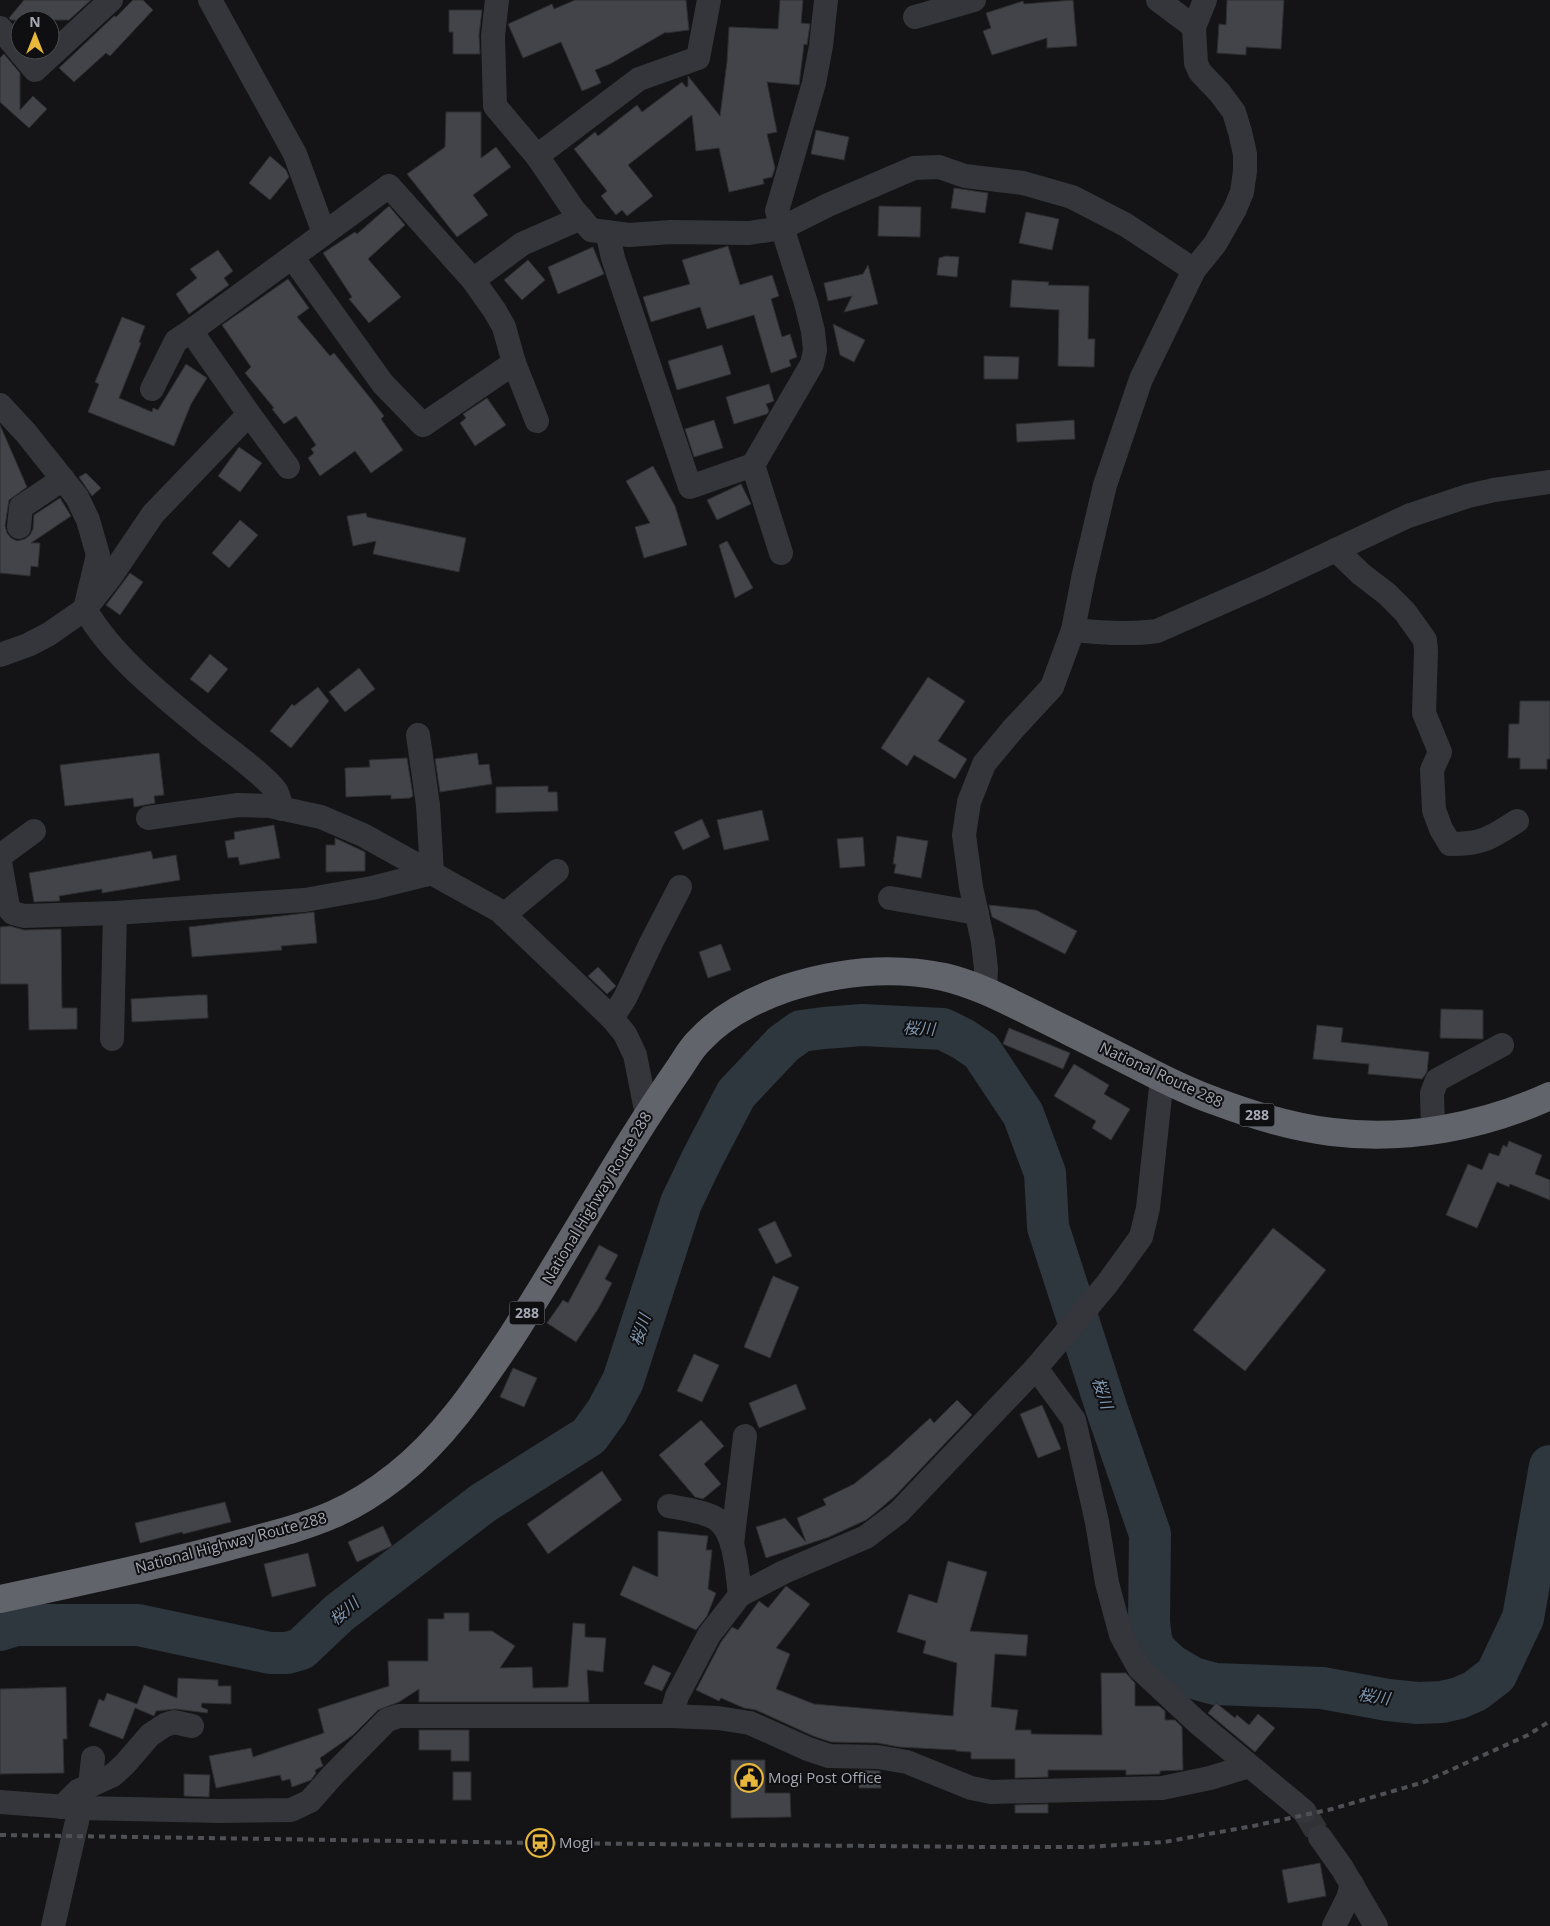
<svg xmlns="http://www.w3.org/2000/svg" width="1550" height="1926" viewBox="0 0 1550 1926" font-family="'Open Sans','Noto Sans JP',sans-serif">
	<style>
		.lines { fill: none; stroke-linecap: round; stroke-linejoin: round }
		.river { stroke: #2e363e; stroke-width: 42 }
		.building { fill: #434449; stroke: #2e2e32 }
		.street-tunnel { stroke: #313236; stroke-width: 24; stroke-dasharray: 24 12; stroke-linecap: butt }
		.street { stroke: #35363b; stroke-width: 24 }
		.highway { stroke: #62646b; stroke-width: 28 }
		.rail { stroke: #4e5055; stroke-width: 4; stroke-dasharray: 6 5; stroke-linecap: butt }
		.labels { text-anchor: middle; stroke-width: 4; stroke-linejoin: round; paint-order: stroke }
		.shield { fill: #0f0f11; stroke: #797c84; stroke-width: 1 }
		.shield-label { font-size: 14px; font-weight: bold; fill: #a7aab5 }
		.street-label { font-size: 15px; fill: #a7aab5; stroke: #0f0f11 }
		.poi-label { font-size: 15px; fill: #a7aab5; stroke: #0f0f11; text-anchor: start }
		.water-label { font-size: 16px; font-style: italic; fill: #7f96af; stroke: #0f0f11 }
	</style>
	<rect width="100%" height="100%" fill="#141416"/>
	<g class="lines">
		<path class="river" d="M0,1630L16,1625H138L270,1653H287L301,1649L339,1613L483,1503L589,1436L607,1411L623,1381L681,1203L702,1159L736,1094L783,1044L801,1031L824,1028L862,1025L943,1029L963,1039L981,1051L1023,1114L1045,1173L1048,1227L1107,1410L1150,1534L1149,1622L1151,1639L1154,1648L1160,1655L1171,1665L1193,1678L1215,1684L1322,1688L1388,1700L1417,1703L1442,1702L1459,1698L1475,1691L1496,1675L1523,1618L1550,1466"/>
	</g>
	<g class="building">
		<path d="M24,0H91L69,20H11L9,18Z"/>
		<path d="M133,0H143L153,10L110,56L106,53L74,82L59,68L114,16L116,17Z"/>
		<path d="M575,0H686L689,30L666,33V32L610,64L595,70L601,83L582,91L561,42L523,58L508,24L552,4L554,9Z"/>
		<path d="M780,0H803L801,23L810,24L807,45L804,44L799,85L767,82L777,132L767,134L775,168L772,177L763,179L764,184L729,192L719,148L696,151L692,115L628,165L653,196L627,216L622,210L616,215L601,196L607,191L574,149L595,132L598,136L637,105L642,112L682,82L686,87L688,86V76L720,116L727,62L729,27L778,29Z"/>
		<path d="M1073,0L1077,46L1047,48V38L992,55L983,31L991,28L986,13L1023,1L1024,4Z"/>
		<path d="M1227,0H1284L1281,49L1246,47V55L1217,53L1219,24L1226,25Z"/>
		<path d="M449,10H482L479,35L480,54H453V32H449Z"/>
		<path d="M4,54L20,73V110L33,96L47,109L29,128L0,102V58Z"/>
		<path d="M446,112H481V158L496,147L511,167L473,195L488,215L457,237L407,174L445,147Z"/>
		<path d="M816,130L849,137L844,160L811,154Z"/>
		<path d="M270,156L286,170L289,177L270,200L249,183Z"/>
		<path d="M954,188L988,193L985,213L951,208Z"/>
		<path d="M389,206L405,225L368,259L401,297L369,323L349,299L352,297L323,253L355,232L357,234Z"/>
		<path d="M879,206L921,207L920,237L878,236Z"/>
		<path d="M1026,212L1059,219L1052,250L1019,243Z"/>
		<path d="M728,246L740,285L772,275L779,296L771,299L782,337L790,334L797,357L789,360L791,366L771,373L754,315L707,329L700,307L651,322L643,297L690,284L682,260Z"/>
		<path d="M593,247L604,274L558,294L548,267Z"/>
		<path d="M218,250L233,271L224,278L229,285L189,314L176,294L197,278L190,269Z"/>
		<path d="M946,256L959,257L957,277L937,275L939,258Z"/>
		<path d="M528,260L545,280L522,300L504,280Z"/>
		<path d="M868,265L878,304L844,312L852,296L828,301L824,283L863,274Z"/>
		<path d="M288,279L309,308L297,317L330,356L334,353L371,399L384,416L381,419L403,450L371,473L355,451L320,476L308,458L314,453L311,449L316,445L296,416L284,424L272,409L274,408L245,373L251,367L222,325Z"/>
		<path d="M1012,280L1049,282L1048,285L1089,286L1088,339H1095L1094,367L1058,366L1059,310L1010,307Z"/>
		<path d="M122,317L145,326L139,342L141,343L119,398L152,412L153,408L158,410L186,364L207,378L191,404L174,446L88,412L99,384L95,382Z"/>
		<path d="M833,324L865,340L854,362L840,355Z"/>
		<path d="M722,345L731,374L677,390L668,361Z"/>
		<path d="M984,356L1019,357L1018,379H984Z"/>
		<path d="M769,384L774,401L766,404L769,411L767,414L734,424L726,397Z"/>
		<path d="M487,398L506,425L475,446L460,423L466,418L463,414Z"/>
		<path d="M714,420L723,448L694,457L685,429Z"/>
		<path d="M1074,420L1075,439L1017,442L1016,424Z"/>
		<path d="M0,425L27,487L9,500L5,526L7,533L11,538L17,541L25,539L30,535L33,529L34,515L60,498L71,516L31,543H40L38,567L31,566L30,576L0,573Z"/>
		<path d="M239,447L262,463L240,492L218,476Z"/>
		<path d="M653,466L675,506L687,545L644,558L635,527L650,523L626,481Z"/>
		<path d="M86,473L101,488L92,496L79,477Z"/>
		<path d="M741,484L751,504L717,520L707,500Z"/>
		<path d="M366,513L367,517L466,538L459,572L373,554L376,541L353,546L347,516Z"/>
		<path d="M240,520L258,535L229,568L212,553Z"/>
		<path d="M727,541L753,588L735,598L719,545Z"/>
		<path d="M130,573L143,582L120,615L106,605Z"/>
		<path d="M210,654L228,669L208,693L190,679Z"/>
		<path d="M359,668L375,689L345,712L329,692Z"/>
		<path d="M928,677L965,701L938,741L967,759L955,779L914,755L907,766L881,748Z"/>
		<path d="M318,687L329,701L291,748L270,731L292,704L294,706Z"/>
		<path d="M1520,701H1550V759H1547V769H1520V758H1508L1509,724H1519Z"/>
		<path d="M159,753L164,795L154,796L155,803L134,807L133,798L65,806L60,765Z"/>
		<path d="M477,753L479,765L489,764L492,784L440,792L435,759Z"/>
		<path d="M407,758L413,796L410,798L391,799V795L346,797L345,768L370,767L369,760Z"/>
		<path d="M548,786V792H557L558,811L496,813V787Z"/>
		<path d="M762,810L769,840L724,850L717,820Z"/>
		<path d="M702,819L710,837L683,850L674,832Z"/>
		<path d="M274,825L280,858L240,865L238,857L228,858L225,841L235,839L234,832Z"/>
		<path d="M897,836L928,841L921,878L894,873L896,864H893Z"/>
		<path d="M863,837L865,866L840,868L837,839Z"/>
		<path d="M335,838L365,852V871L326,872V845H335Z"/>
		<path d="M151,851L153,859L176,855L180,880L102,893V889L59,896L60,901L34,902L29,873Z"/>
		<path d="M989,905L1036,910L1077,931L1065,954L992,917Z"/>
		<path d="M314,912L317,943L281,946L282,950L192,957L189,927Z"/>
		<path d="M10,926L24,930L61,929L62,1008H77V1029L29,1030L28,984H0V927Z"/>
		<path d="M721,944L731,970L708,978L699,952Z"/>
		<path d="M598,967L616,986L607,994L588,976Z"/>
		<path d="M197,995H207L208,1018L132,1022L131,999Z"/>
		<path d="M1441,1009L1483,1010V1039L1440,1038Z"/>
		<path d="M1317,1025L1343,1028L1341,1042L1429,1052L1427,1072L1422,1079L1368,1074L1369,1064L1313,1059Z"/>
		<path d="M1009,1028L1070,1053L1063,1069L1003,1044Z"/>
		<path d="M1074,1064L1109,1085L1104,1094L1130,1109L1111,1140L1092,1128L1096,1121L1054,1096Z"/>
		<path d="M1509,1141L1542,1155L1535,1174L1550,1180V1200L1510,1184L1509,1187L1497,1182L1477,1228L1446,1215L1468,1164L1482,1170L1489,1153L1499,1156L1503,1145L1507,1147Z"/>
		<path d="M775,1221L792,1256L776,1264L758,1229Z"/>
		<path d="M1273,1228L1326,1270L1245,1371L1193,1330Z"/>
		<path d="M599,1245L618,1255L605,1279L612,1283L598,1309L576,1342L547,1323L563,1300L568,1303Z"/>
		<path d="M773,1276L799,1287L770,1358L744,1347Z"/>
		<path d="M694,1354L719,1365L702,1402L677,1391Z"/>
		<path d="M513,1368L537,1378L524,1407L500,1397Z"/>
		<path d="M796,1384L806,1409L759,1428L749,1403Z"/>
		<path d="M957,1400L972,1415L895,1496L875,1513L866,1520L829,1537L766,1558L756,1527L785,1518L806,1542L797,1518L826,1505L823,1499L854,1484L890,1455L930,1418L934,1423Z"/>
		<path d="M1042,1405L1061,1449L1038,1458L1020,1414Z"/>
		<path d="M701,1420L724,1446L704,1464L721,1484L703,1499L695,1497L659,1455Z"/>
		<path d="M602,1471L622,1500L548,1554L527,1524Z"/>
		<path d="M225,1502L231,1522L183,1534L182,1532L140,1543L135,1523Z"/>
		<path d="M383,1526L392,1546L357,1562L348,1542Z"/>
		<path d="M658,1531L708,1536L706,1550H712L708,1589L716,1593L707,1616L696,1630L620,1595L633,1566L658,1577Z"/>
		<path d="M308,1553L316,1586L272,1597L264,1564Z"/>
		<path d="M948,1561L987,1572L970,1631L1028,1635L1026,1656L995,1654L991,1707L1018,1710L1015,1730H1031V1734L1102,1735L1101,1673H1126L1135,1683V1706H1159L1165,1711V1720H1175L1182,1727L1183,1770L1160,1771V1774L1126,1775V1770H1048V1777L1015,1778V1759H971V1752L956,1751V1750L899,1747L878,1743L831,1742L813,1736L756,1710L744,1708L721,1698L719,1701L696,1690L721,1642L732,1627L738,1630L759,1601L768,1608L786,1586L810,1604L776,1648L790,1654L776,1689L814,1704L953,1716L957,1663L923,1653L926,1641L897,1632L909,1594L937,1603Z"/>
		<path d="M444,1613H469V1631H492L515,1646L500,1668L532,1667L533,1688L568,1687L573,1623L585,1624V1637L606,1638L603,1672L587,1670L589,1702H419V1689L399,1702L378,1710L353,1735L320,1758L323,1766L315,1770L316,1773L311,1780L292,1787L290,1779L282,1781L280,1775L216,1788L209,1756L251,1748L253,1757L324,1733L318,1709L389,1686L388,1661H428V1619H444Z"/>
		<path d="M653,1665L671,1673L662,1691L644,1684Z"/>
		<path d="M178,1678L218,1680V1686H231V1704L202,1703L201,1707L208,1710L207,1713L176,1709L156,1711L154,1716L135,1708L123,1739L89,1726L99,1699L104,1701L107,1693L137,1704L144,1685L177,1698Z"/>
		<path d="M66,1687L67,1739H63L64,1773L0,1774V1689Z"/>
		<path d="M1216,1703L1235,1718L1237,1715L1249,1725L1258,1714L1275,1728L1255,1752L1208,1713Z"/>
		<path d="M419,1730H469V1761H451V1750H419Z"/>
		<path d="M731,1760H765V1793H790L791,1817L731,1818Z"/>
		<path d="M859,1770L880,1771L881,1788H859Z"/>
		<rect x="453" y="1772" width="18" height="28"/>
		<path d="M184,1774L210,1775L209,1797L184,1796Z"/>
		<path d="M1048,1804V1813H1015V1805Z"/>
		<path d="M1320,1863L1326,1896L1288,1903L1282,1870Z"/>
	</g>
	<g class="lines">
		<path class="street-tunnel" d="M1304,1811L1320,1837"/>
		<g class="street">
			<path d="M210,0L295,154L324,233"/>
			<path d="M497,0L493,36L495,106L537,156L639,79L698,58L709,0"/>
			<path d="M1158,0L1194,27"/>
			<path d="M915,17L974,0"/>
			<path d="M0,28L35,70L111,0"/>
			<path d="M537,156L573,209L591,230L629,235L671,232L749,233L782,228L828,205L914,168L939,167L965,176L1023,183L1072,197L1126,225L1194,270"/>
			<path d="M607,232L613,258L690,487L753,465L812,364L815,350L813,331L806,303L777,211L814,83L821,46L826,0"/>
			<path d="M473,280L522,244L581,218"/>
			<path d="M514,363L537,421"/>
			<path d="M152,389L176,341L191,331"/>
			<path d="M0,405L26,433L77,497L88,520L98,555L85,609C113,658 166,698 209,734C225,747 265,775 276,791C279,796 280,803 282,809"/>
			<path d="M249,414L288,467"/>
			<path d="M753,465L781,553"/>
			<path d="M19,527L21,507L63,479"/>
			<path d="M1336,550L1361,574L1387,594L1405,612L1425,640L1426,651L1424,713L1440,752L1432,770L1434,810L1441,829L1450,844C1482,844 1491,838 1517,821"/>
			<path d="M1073,630C1101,633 1129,635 1157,631L1266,583L1408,516L1468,496L1494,490L1550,482"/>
			<path d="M0,655L28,645L49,634L85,609L111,576L153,514L249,414L191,331L389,186L473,280L495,311L504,327L514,363L423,425L383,384L292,257"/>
			<path d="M148,818L238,805L270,806L321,817L363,835L500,911L612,1018L625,1034L635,1055L647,1115"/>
			<path d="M0,856L34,831"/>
			<path d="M0,862L8,907L13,913L24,916L115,913L305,900L372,888L432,873L428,805L418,735"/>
			<path d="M890,898L977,913"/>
			<path d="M504,915L557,871"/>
			<path d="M985,989L986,969L983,942L971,887L964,835L969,802L984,764L1013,729L1052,687L1073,630L1084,574L1105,485L1141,379L1194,270L1215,244L1235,209L1242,192L1245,171V154L1240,132L1234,112L1220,93L1200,72L1196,63L1194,27L1205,0"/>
			<path d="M612,1018L625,998L651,943L680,887"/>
			<path d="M112,1039L115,913"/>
			<path d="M1433,1130L1432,1093L1437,1080L1502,1045"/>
			<path d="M1036,1368L1074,1420L1097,1522L1107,1583L1121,1635L1139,1668L1198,1723L1304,1811"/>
			<path d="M669,1506C684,1509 702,1511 715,1518C736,1530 737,1573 740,1595"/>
			<path d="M732,1544L745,1436"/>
			<path d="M671,1716L677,1696L709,1635L740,1595L784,1572L866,1537L899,1512L1036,1368L1107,1284L1141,1237L1148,1208L1162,1078"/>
			<path d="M90,1786L93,1758"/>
			<path d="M0,1802L80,1808L220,1811L291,1810L310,1801L332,1776L387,1720L399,1716H671L718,1718L750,1723L808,1749L829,1756L878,1757L907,1762L971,1788L991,1792L1162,1788L1210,1778L1249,1766"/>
			<path d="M62,1807L78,1791L113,1775L125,1764L150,1735L165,1725L174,1722L192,1726"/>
			<path d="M1320,1837L1342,1868L1376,1926"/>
			<path d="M53,1926L80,1808"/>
			<path d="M1334,1926L1348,1898L1352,1884"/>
		</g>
		<path class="highway" d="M0,1599C76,1583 152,1567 227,1547C263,1537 300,1529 334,1514C357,1504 378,1490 397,1475C444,1438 477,1388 510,1339C552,1274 591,1206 632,1140C647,1116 662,1093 678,1070C685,1060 691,1048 700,1040C723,1015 755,999 787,988C837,972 892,966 944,977C978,985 1007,1001 1038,1016C1072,1033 1105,1049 1138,1066C1163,1079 1189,1092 1215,1101C1252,1115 1292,1127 1332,1132C1406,1141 1482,1127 1550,1096"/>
		<path class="rail" d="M0,1835L540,1843L983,1847H1087L1164,1842L1253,1826L1332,1809L1424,1782L1528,1735L1550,1721"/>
	</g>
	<defs>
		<symbol id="civic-ring" viewBox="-11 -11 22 22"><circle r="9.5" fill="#0f0f11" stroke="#e7b73b" stroke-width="1.5"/><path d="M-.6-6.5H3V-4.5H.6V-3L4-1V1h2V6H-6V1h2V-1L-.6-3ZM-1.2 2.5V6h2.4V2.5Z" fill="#e7b73b"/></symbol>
		<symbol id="station-ring" viewBox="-11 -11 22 22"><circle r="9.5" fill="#0f0f11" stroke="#e7b73b" stroke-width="1.5"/><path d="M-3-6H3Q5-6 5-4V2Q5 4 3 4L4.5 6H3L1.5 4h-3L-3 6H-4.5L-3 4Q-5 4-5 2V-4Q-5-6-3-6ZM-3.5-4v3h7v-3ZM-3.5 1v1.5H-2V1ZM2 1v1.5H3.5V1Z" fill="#e7b73b"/></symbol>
	</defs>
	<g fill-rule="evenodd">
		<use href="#civic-ring" x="733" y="1762" width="32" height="32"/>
		<use href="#station-ring" x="524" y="1827" width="32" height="32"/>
	</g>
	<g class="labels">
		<g class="shield">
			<rect x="1239.5" y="1103.5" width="35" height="23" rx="4"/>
			<rect x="509.5" y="1301.5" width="35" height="23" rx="4"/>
		</g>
		<g class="shield-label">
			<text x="1257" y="1120">288</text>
			<text x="527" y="1318">288</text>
		</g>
		<g class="street-label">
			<text transform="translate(1161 1075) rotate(25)" y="5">National Route 288</text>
			<text transform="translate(597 1198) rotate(-59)" y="5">National Highway Route 288</text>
			<text transform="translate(231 1543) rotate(-15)" y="5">National Highway Route 288</text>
		</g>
		<g class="poi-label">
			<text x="768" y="1783">Mogi Post Office</text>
			<text x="559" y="1848">Mogi</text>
		</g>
		<g class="water-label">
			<text transform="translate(919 1028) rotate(3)" y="6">桜川</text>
			<text transform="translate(640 1330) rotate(-72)" y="6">桜川</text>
			<text transform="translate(1103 1393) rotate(72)" y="6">桜川</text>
			<text transform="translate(344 1611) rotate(-40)" y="6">桜川</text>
			<text transform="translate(1374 1696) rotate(9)" y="6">桜川</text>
		</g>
	</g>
	<g transform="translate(35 35)"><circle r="24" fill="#0f0f11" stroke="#4c4d53"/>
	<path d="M0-4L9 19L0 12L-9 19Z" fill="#e7b73b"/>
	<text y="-8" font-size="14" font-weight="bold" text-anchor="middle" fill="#a7aab5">N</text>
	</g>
</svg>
